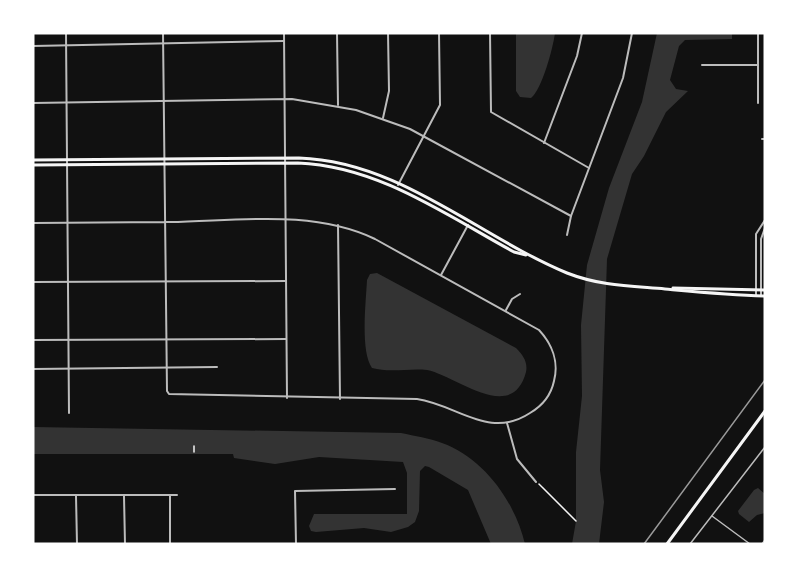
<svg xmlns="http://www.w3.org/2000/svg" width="798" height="577" viewBox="0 0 798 577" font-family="Manrope,sans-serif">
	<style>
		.water { fill: #333 }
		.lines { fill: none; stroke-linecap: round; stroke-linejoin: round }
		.path { stroke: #f5f5f5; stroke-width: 1.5 }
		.service { stroke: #bcbcbc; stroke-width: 1.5 }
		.minor { stroke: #bcbcbc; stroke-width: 2 }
		.secondary { stroke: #f5f5f5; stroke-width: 3 }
		.rail { stroke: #9a9a9a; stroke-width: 1.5 }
	</style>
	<rect width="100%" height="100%" fill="#111"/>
	<g class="water">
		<path d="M516,33H555C553,48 542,89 531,98L520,97L516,91Z"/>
		<path d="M657,33H732V39L685,40L679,46L670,80L676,89L688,91L666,112L644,156L632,174L607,259L600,470L604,502L599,544H572L576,521V452L582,396L581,325L587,265L609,188L642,102Z"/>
		<path d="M377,273L516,348C523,355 528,362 526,372C512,425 455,375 427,370C409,368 390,373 372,368C360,351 366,302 367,280L370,274Z"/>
		<path d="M33,427L401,433C415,436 429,438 442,443C484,458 515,502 525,544H491L468,490L429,467L425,466L420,471L419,511L415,522L408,527L391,532L364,528L316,532L311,531L309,526L314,514H407V473L403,462L319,457L275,464L234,458L233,454H33Z"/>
		<path d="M758,488L765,494V513L757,515L749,522L739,514L738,511L754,490Z"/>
	</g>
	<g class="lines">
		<g class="path">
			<path d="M194,446V452"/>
			<path d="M539,484L576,521"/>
		</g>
		<g class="service">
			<path d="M712,516L750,544"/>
			<path d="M690,544L765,447"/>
			<path d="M762,544L765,540"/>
		</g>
		<g class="minor">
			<path d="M66,33L69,413"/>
			<path d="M284,33L287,398"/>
			<path d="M337,33L338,105"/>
			<path d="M490,33L491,112L589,168"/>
			<path d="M33,46L284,41"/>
			<path d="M702,65H758"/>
			<path d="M33,103L292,99L356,110L410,129L571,216"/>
			<path d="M758,103V33"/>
			<path d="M383,118L389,91L388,33"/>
			<path d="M762,139H765"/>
			<path d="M544,143L577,56L582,33"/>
			<path d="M398,185L440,105L439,33"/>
			<path d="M33,223L165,222H170C238,221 312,209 375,239L539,330C552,344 559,362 554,381C551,395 542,406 530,413C489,440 458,405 417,399L169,394L167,391L163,33"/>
			<path d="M338,225L340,399"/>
			<path d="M567,235L571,216L623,78L632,33"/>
			<path d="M441,275L468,225"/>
			<path d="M33,282L286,281"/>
			<path d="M756,296V234L765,220"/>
			<path d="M761,296V239L765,228"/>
			<path d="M506,310L512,299L520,294"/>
			<path d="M33,340L286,339"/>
			<path d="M33,369L217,367"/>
			<path d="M507,423L517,459L536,482"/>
			<path d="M33,495H177"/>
			<path d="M76,496L77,544"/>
			<path d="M124,496L125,544"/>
			<path d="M170,496V544"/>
			<path d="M296,544L295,491L395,489"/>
		</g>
		<g class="secondary">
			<path d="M33,160L299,158C399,161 478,236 567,273C600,286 631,286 665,289C699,292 731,295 765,296"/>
			<path d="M33,165L298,163C378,166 446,215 514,252L526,255"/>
			<path d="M673,288L765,290"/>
			<path d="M667,544L765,411"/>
		</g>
		<path class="rail" d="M644,544L765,380"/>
	</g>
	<rect width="798" height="577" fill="none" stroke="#ffffff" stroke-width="69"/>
</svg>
